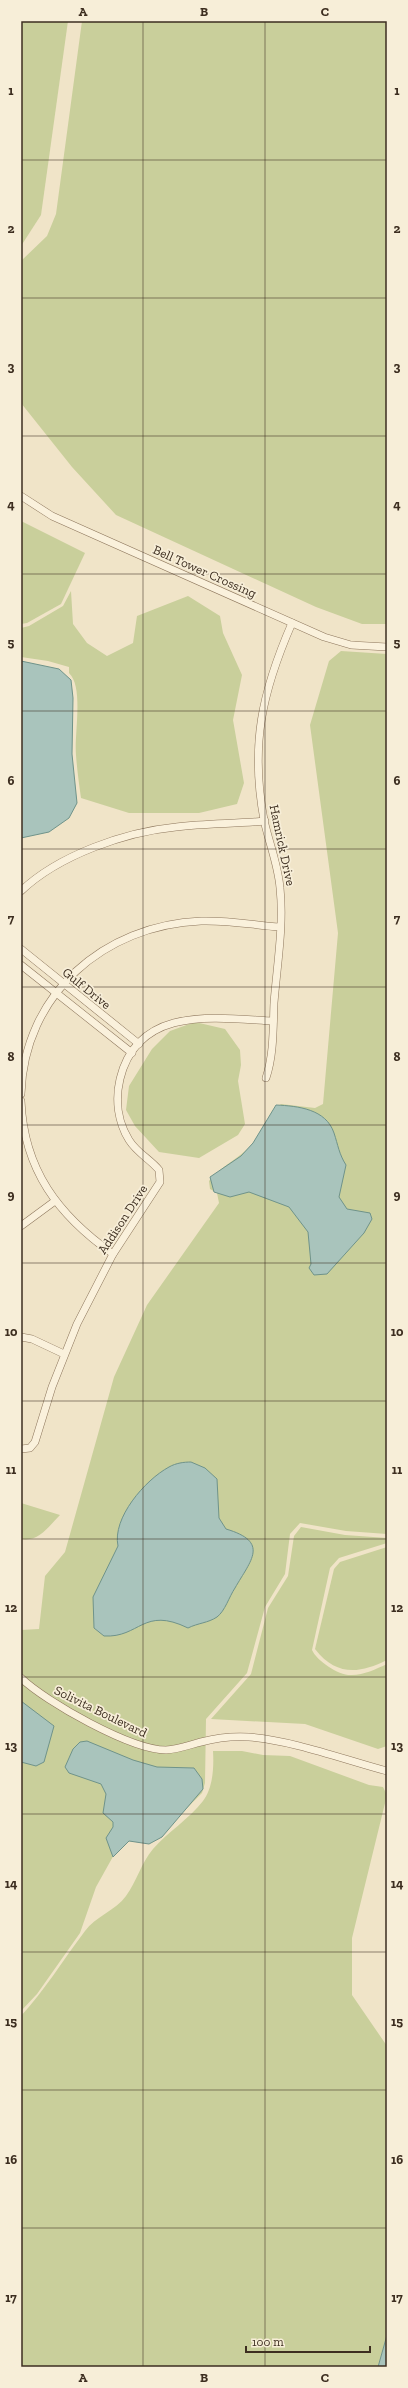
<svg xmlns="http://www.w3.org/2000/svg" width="408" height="2388" viewBox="0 0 408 2388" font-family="'Zilla Slab',serif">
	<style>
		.green { fill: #c9cf9b }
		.water { fill: #a9c4bc; stroke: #6f938a }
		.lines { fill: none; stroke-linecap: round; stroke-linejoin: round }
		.minor-casing { stroke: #8d765c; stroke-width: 8 }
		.minor { stroke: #faf1dc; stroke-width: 7 }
		.grid { fill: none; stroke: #3d2e20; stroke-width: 1; stroke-opacity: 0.55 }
		.labels { text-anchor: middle; stroke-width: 3.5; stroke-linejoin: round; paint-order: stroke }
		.street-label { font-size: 13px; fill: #3d2e20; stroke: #f7eed8 }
		.neatline { fill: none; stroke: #3d2e20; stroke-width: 1.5 }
		.grid-label { font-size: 13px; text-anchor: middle; font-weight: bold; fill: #3d2e20 }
	</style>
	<rect width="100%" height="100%" fill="#f0e4c8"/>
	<g class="green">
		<path d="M21,21H68L41,215L21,246Z"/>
		<path d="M82,21H387V624H362L316,607L116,515L72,467L21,403V261L47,236L56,214Z"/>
		<path d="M21,521L85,553L61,604L27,623L21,624Z"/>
		<path d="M71,591L73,624L87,643L107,656L133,643L137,616L188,596L220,616L223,633L242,675L233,720L244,783L237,804L199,813H129L81,798C79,784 77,769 76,755C74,734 84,687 69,673V667L48,661L21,657V628L29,626L63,606Z"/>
		<path d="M341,651L387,654V1534L346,1531L300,1523L290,1534L285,1574L265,1607L247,1673L206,1719L205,1783L202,1793L165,1830L125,1835L96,1887L80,1933L37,1994L21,2011V1630L39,1629L45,1576L65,1552L114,1377L147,1305L219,1203L217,1193L210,1189L209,1181C225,1162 245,1157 260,1135C268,1124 270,1112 281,1104L315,1108L323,1104L338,933L310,725L329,661Z"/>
		<path d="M195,1022L225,1029L240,1050L241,1065L238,1081L245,1124L238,1135L199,1158L159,1152L135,1126L126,1110L129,1086L152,1049L170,1031Z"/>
		<path d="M21,1503L60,1515C48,1527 39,1542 21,1539Z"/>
		<path d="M301,1527L345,1535L387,1538V1543L339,1558L330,1568L312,1650C317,1661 339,1676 352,1675C364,1675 376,1669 387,1664V1746L378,1749L305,1724L211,1719L251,1674L268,1608L288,1576L294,1536Z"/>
		<path d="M387,1547V1660C359,1674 336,1676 315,1649L334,1569L340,1562Z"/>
		<path d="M213,1751H242L263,1755L290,1756L369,1785L383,1787L387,1795L352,1938V1995L387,2046V2335L378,2367H21V2016C45,1990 63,1960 85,1931C95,1917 116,1910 126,1896C137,1881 141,1863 153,1849C168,1832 189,1819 203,1801C213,1788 214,1767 213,1751Z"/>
	</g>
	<g class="water">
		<path d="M21,661L59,669L71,680L73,698L72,754L77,803L69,818L49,832L21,838Z"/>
		<path d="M276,1105C298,1106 326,1109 334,1133C338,1145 339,1154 346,1165L339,1197L347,1209L370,1213L372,1219L364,1233L327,1274L314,1275L309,1268L311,1264L308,1232L289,1207L249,1192L230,1197L214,1192L210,1177L241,1156L253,1143Z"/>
		<path d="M191,1462L205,1468L217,1479L219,1518L226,1529C270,1542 251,1560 235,1588C229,1597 225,1611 217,1617C208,1623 198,1623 188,1628C143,1606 140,1638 104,1636L94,1628L93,1597L118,1546C112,1518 145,1480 169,1467C176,1463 184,1462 191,1462Z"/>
		<path d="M21,1701L54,1726L44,1762L36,1766L21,1762Z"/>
		<path d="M87,1741L133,1760L157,1767L194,1768L202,1779L203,1789L162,1837L149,1844L129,1841L113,1857L106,1838L113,1827V1822L103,1813L106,1794L101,1784L69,1773L65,1767L73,1749L80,1742Z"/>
		<path d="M387,2335V2367H378Z"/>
	</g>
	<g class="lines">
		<defs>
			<g id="minor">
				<path d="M21,496L52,516L324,637L351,645L387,647"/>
				<path d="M21,891C59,855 125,832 176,827C206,823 235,824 265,821"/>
				<path d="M21,949L139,1044"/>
				<path d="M21,965L132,1053"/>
				<path d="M266,1078C274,1054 273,1027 274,1003C277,965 284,925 280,888C278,864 269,843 264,820C250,745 262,692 292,623"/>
				<path d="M21,1094C24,994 104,925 201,921C227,920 254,925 280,927"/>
				<path d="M21,1101C24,1170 58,1215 113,1254"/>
				<path d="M21,1226L55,1201"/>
				<path d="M21,1337L32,1339L64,1354"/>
				<path d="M21,1449L30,1448L35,1442L52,1387L77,1324L113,1254L160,1182L159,1170C150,1159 137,1153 129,1140C118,1122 115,1100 120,1079C138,1005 216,1018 273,1021"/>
				<path d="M21,1678C46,1702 131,1750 166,1750C179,1749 189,1745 201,1742C216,1738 233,1736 249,1737C295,1741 342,1759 387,1771"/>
			</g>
		</defs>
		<use href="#minor" class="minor-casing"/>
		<use href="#minor" class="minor"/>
	</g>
	<path class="grid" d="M143,21V2367M265,21V2367M21,160H387M21,298H387M21,436H387M21,574H387M21,711H387M21,849H387M21,987H387M21,1125H387M21,1263H387M21,1401H387M21,1539H387M21,1677H387M21,1814H387M21,1952H387M21,2090H387M21,2228H387"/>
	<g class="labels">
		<g class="street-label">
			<text transform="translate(205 571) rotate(24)" y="5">Bell Tower Crossing</text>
			<text transform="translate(283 845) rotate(78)" y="5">Hamrick Drive</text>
			<text transform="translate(87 988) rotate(39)" y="5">Gulf Drive</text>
			<text transform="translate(122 1219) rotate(-57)" y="5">Addison Drive</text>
			<text transform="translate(101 1711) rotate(26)" y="5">Solivita Boulevard</text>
		</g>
	</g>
	<rect width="408" height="2388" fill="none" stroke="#f7eed8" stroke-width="44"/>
	<path d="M246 2346v6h124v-6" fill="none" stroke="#3d2e20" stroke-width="2"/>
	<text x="252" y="2346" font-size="12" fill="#3d2e20" stroke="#f7eed8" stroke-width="3" paint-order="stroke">100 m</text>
	<rect x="22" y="22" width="364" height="2344" class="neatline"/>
	<g class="grid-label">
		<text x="83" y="16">A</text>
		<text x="204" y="16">B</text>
		<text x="325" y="16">C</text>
		<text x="11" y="95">1</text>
		<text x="397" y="95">1</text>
		<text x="11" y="233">2</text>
		<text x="397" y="233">2</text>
		<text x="11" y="371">3</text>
		<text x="397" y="371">3</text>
		<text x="11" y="509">4</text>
		<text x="397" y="509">4</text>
		<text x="11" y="647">5</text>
		<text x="397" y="647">5</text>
		<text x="11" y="785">6</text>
		<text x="397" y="785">6</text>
		<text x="11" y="923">7</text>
		<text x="397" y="923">7</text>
		<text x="11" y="1061">8</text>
		<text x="397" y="1061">8</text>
		<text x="11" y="1199">9</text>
		<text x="397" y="1199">9</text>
		<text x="11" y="1336">10</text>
		<text x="397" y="1336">10</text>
		<text x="11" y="1474">11</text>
		<text x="397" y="1474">11</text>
		<text x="11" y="1612">12</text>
		<text x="397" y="1612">12</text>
		<text x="11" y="1750">13</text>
		<text x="397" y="1750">13</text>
		<text x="11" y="1888">14</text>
		<text x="397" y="1888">14</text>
		<text x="11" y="2026">15</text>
		<text x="397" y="2026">15</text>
		<text x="11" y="2164">16</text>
		<text x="397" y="2164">16</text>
		<text x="11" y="2302">17</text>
		<text x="397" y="2302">17</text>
		<text x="83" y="2382">A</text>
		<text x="204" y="2382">B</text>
		<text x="325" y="2382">C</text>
	</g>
</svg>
